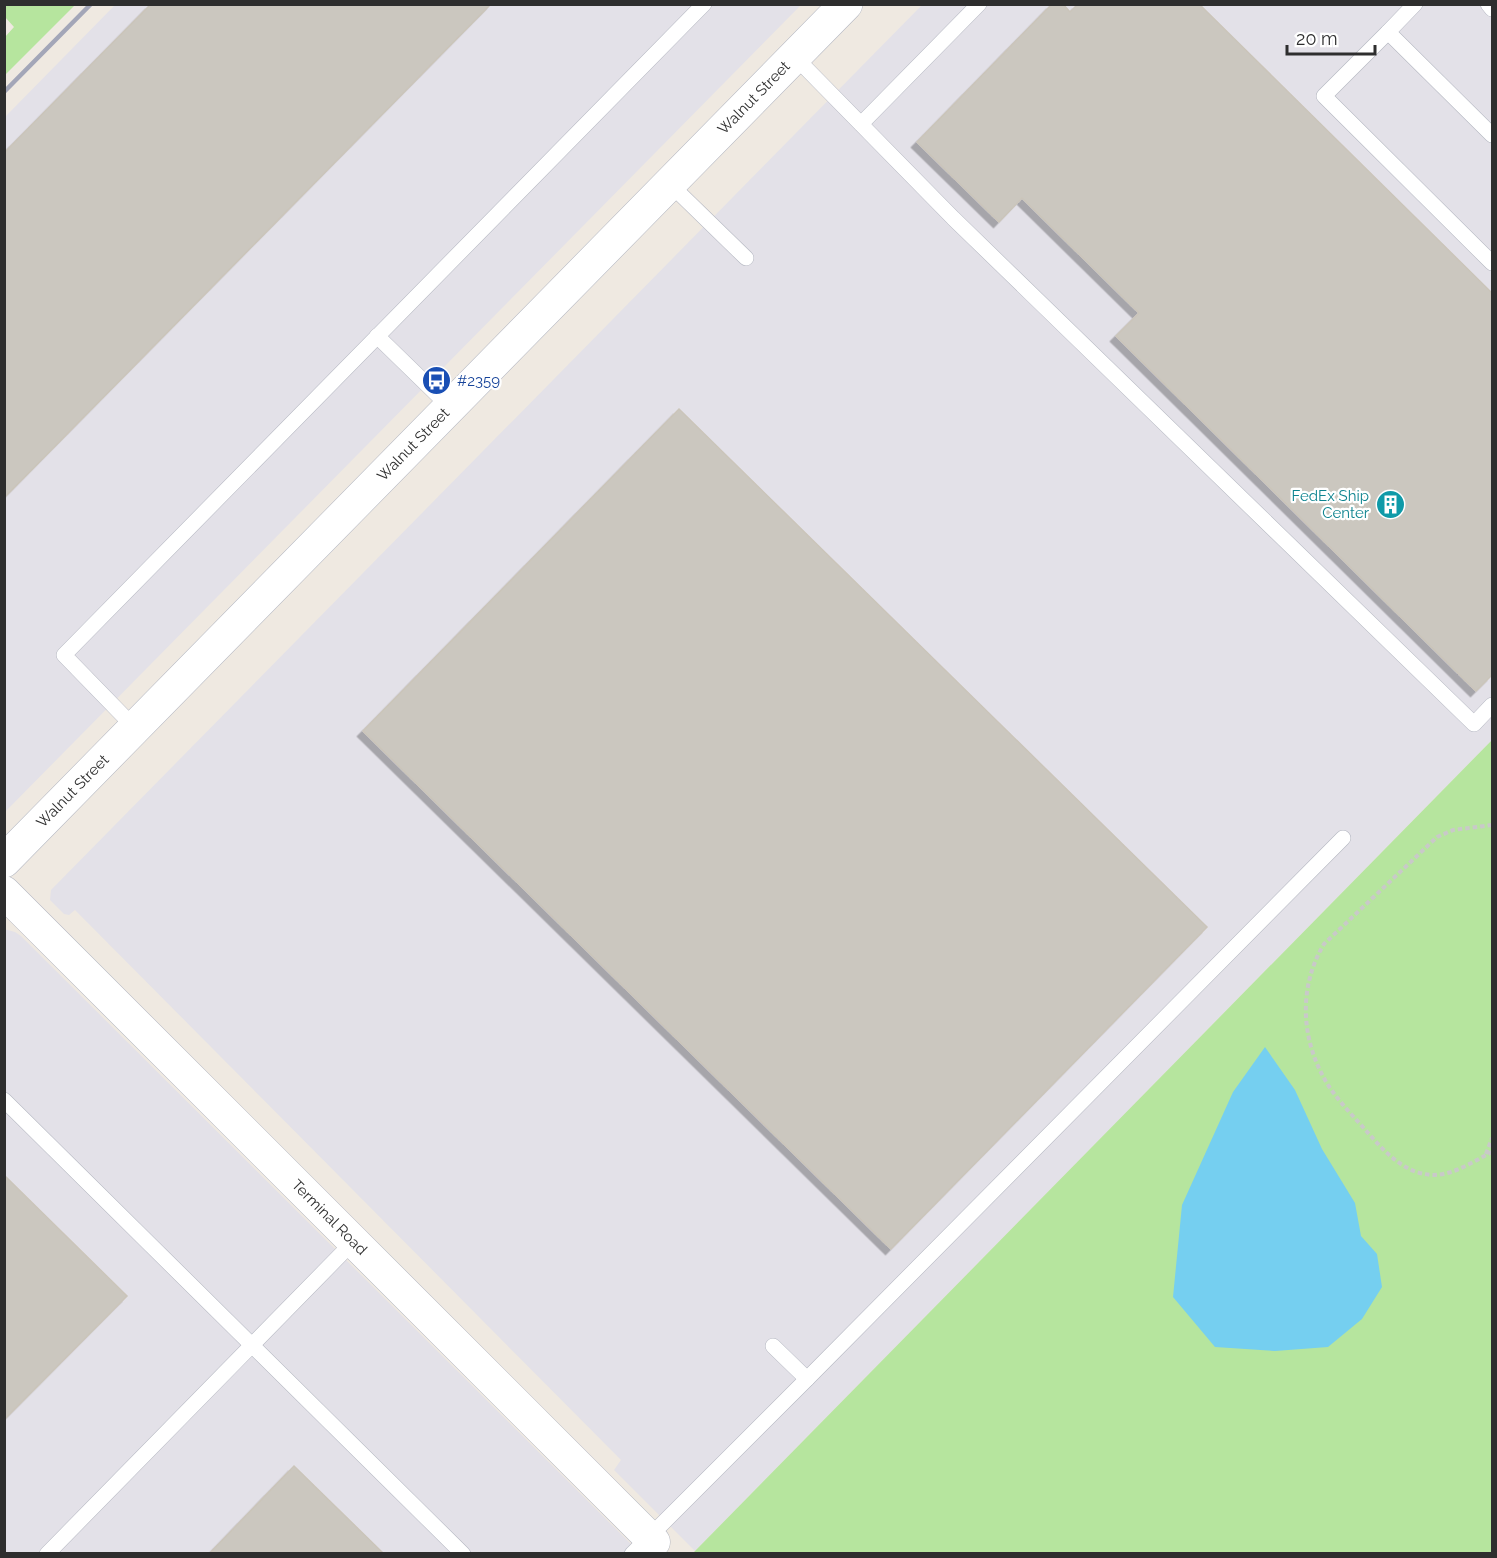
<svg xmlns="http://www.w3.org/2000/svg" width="1497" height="1558" viewBox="0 0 1497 1558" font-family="Raleway,sans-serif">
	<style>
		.industrial { fill: #e3e1e8 }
		.green { fill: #b6e59e }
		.water { fill: #75cff0 }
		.building { fill: #cbc7bf; stroke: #cbc5ba; stroke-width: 1.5; filter: url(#shadow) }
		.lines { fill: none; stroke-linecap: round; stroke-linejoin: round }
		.lane-casing { stroke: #b4b7c1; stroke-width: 16 }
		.street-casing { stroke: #b4b7c1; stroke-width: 33 }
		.secondary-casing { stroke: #b4b7c1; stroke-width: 34 }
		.path { stroke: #c9c9c9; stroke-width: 4; stroke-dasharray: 4.5 3; stroke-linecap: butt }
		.lane { stroke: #fff; stroke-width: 15 }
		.street { stroke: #fff; stroke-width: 32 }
		.secondary { stroke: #fff; stroke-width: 33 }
		.rail { stroke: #a3a6b8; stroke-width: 4.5 }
		.labels { text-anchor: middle; stroke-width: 4.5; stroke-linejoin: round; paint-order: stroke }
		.street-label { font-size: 15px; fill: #2e2e2e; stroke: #fff }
		.transit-label { font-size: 15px; fill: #164399; stroke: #fff; text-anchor: start }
		.culture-label { font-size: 15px; fill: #0d838f; stroke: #fff; text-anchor: end }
	</style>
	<defs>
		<filter id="shadow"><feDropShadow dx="-5.5" dy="5.5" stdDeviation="0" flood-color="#0004"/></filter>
	</defs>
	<rect width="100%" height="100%" fill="#efe9e1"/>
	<g class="industrial">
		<path d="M115,5H801L5,812V117Z"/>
		<path d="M922,5H1492V740L695,1551L614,1470L621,1460L75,910L69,915L64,914L50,900L51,890Z"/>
		<path d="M4,929L15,932L21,936L640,1553H5Z"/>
	</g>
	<g class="green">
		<path d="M5,4L75,5L5,75V37L14,27L5,17Z"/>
		<path d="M1492,740V1553L692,1554L695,1551Z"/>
	</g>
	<path class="water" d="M1265,1047L1295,1090L1322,1149L1355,1203L1361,1236L1377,1254L1382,1287L1362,1319L1328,1347L1275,1351L1215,1347L1173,1297L1182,1205L1233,1092Z"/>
	<g class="building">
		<path d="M151,4H491L4,498V153Z"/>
		<path d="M1052,4H1063L1070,12L1078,4H1199L1492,293V675L1476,691L1116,336L1139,313L1022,198L999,222L917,142Z"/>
		<path d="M679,409L1207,927L891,1249L363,731Z"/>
		<path d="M4,1175L127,1296L4,1420Z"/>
		<path d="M294,1466L384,1554H209Z"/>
	</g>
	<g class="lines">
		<defs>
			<g id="lane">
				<path d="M1415,4L1388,32L1492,135"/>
				<path d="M1488,4L1492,9"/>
				<path d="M1388,32L1324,96L1492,263"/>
				<path d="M795,57L953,218L1474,724L1492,705"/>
				<path d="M861,124L979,4"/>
				<path d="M670,184L746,258"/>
				<path d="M377,336L451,408"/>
				<path d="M135,728L64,655L704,4"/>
				<path d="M4,1100L463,1554"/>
				<path d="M773,1346L807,1379L1343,838"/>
				<path d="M47,1554L354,1241"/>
				<path d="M632,1554L807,1379"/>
			</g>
			<g id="street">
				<path id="s1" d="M4,892L654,1542"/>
			</g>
			<g id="secondary">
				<path id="s2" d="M4,861L846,4"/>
			</g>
		</defs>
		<use href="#lane" class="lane-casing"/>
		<use href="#street" class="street-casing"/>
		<use href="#secondary" class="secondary-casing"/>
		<g class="path">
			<path d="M1492,825L1453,830L1437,837L1324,944C1297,989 1301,1044 1330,1088C1341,1104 1356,1119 1369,1134C1386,1153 1405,1174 1433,1175C1454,1175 1474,1161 1492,1152"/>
			<path d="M1486,1154L1492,1138"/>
		</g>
		<use href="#lane" class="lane"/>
		<use href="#street" class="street"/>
		<use href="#secondary" class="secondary"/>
		<path class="rail" d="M4,92L91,4"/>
	</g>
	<defs>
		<symbol id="bus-disc" viewBox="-11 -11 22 22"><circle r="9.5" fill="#1a4fb4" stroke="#fff"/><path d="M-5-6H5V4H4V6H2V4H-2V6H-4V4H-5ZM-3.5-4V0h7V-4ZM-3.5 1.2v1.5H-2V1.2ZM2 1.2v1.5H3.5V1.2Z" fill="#fff"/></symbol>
		<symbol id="building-disc" viewBox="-11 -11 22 22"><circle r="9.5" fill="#0f9aa8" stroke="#fff"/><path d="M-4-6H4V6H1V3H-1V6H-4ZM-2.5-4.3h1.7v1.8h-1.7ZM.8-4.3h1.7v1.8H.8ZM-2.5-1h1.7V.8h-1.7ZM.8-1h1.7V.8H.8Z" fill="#fff"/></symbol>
	</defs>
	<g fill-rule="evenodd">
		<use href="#bus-disc" x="420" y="364" width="33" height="33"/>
		<use href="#building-disc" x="1374" y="488" width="33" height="33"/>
	</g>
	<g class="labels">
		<g class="street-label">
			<text dy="5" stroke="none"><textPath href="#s2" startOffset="1070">Walnut Street</textPath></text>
			<text dy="5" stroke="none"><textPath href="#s2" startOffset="584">Walnut Street</textPath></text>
			<text dy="5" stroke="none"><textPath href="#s2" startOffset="98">Walnut Street</textPath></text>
			<text dy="5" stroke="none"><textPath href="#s1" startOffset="460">Terminal Road</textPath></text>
		</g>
		<g class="transit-label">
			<text x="457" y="386">#2359</text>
		</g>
		<g class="culture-label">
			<text x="1369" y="501">FedEx Ship<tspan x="1369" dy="17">Center</tspan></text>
		</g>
	</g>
	<rect width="1497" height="1558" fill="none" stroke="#2e2e2e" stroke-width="12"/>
	<path d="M1287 45v9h88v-9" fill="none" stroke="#2e2e2e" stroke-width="3"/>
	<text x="1296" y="45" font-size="18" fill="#2e2e2e" stroke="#ffffff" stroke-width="4.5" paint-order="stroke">20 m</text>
</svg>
